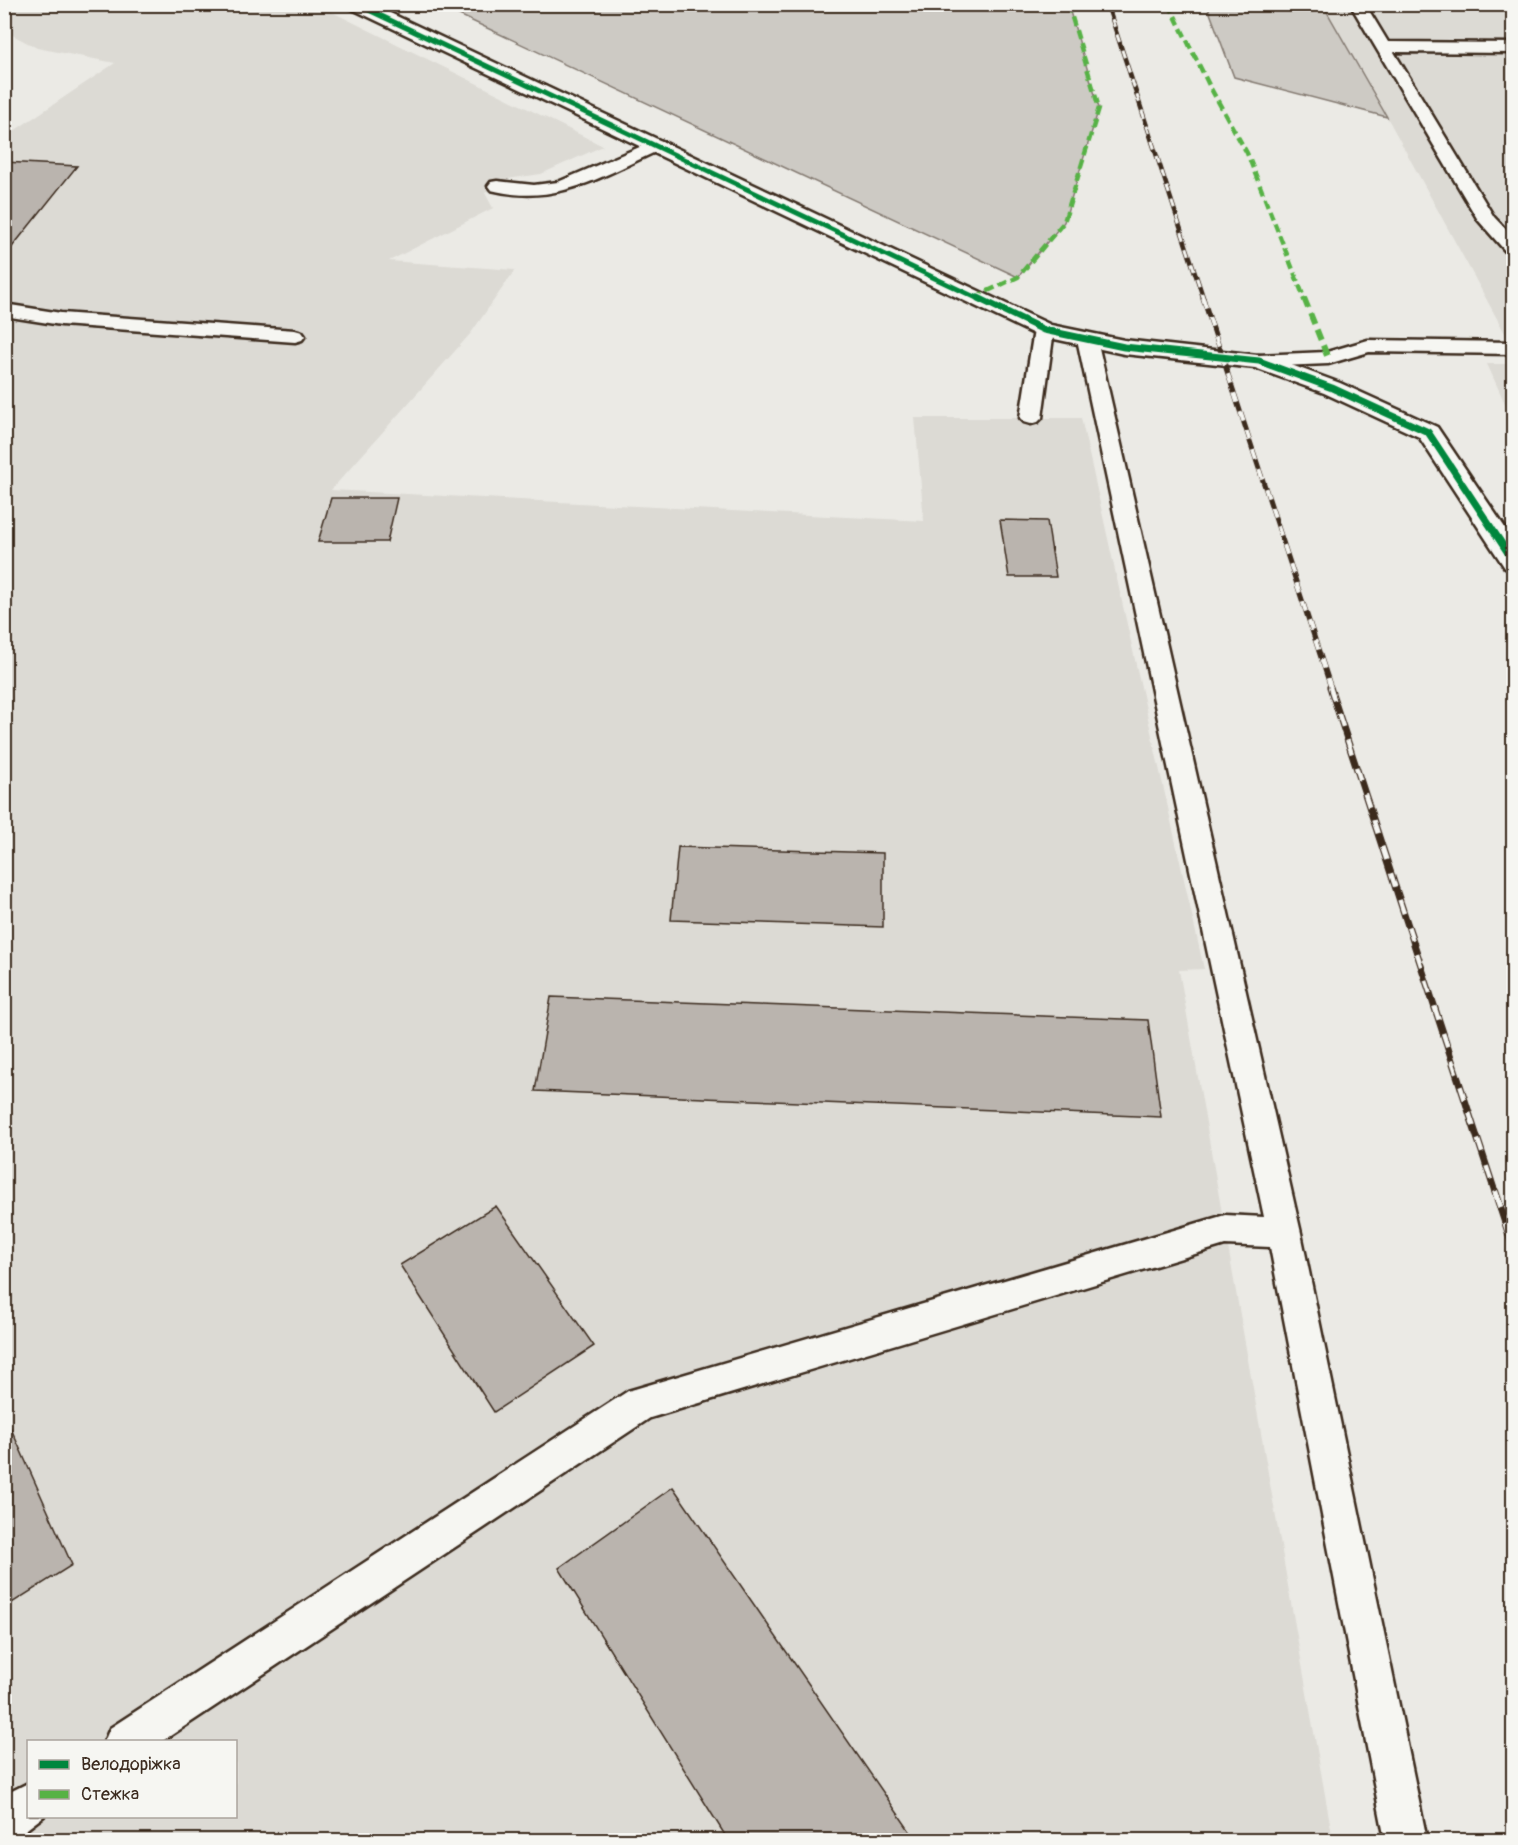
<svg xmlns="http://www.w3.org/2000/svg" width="1518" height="1845" viewBox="0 0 1518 1845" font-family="Pangolin,sans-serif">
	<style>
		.built { fill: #dcdad4; fill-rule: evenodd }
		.green { fill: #cdcac4; stroke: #847a71; stroke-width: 1.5 }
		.building { fill: #bab4ae; stroke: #3b2a1e; stroke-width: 1.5 }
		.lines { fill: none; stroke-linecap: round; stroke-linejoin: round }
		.lane-casing { stroke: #3b2a1e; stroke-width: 5 }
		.street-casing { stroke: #3b2a1e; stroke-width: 5 }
		.lane { fill: #f6f6f2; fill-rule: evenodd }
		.street { fill: #f6f6f2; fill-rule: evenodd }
		.rail-far3-casing { stroke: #3b2a1e; stroke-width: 4.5 }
		.rail-far2-casing { stroke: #3b2a1e; stroke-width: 5 }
		.rail-far1-casing { stroke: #3b2a1e; stroke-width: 7 }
		.rail-casing { stroke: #3b2a1e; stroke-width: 8 }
		.rail-far3 { stroke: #f6f6f2; stroke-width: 3; stroke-dasharray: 8; stroke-linecap: butt }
		.rail-far2 { stroke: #f6f6f2; stroke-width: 4; stroke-dasharray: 10; stroke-linecap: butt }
		.rail-far1 { stroke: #f6f6f2; stroke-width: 4.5; stroke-dasharray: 14; stroke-linecap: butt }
		.rail { stroke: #f6f6f2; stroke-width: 6; stroke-dasharray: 17; stroke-linecap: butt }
		.quiet-far1 { stroke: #57b245; stroke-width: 4.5; stroke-dasharray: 9 4.5; stroke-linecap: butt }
		.quiet { stroke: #57b245; stroke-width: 6; stroke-dasharray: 11 6; stroke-linecap: butt }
		.cycleway-far1-casing { stroke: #f6f6f2; stroke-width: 8 }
		.cycleway-casing { stroke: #f6f6f2; stroke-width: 10 }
		.cycleway-far1 { stroke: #00873e; stroke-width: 5 }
		.cycleway { stroke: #00873e; stroke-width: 7 }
	</style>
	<rect width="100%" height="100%" fill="#ebeae5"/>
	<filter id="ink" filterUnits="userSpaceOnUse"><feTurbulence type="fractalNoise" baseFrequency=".0167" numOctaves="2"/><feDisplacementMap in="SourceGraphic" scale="12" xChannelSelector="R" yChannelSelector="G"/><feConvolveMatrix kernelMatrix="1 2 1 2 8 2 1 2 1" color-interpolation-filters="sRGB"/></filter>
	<g filter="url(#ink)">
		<g class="built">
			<path d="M5,5H318L603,146L541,174L507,179L485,193L493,208L389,261L515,270L471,333L331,490L924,521L915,418H1081L1204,969L1179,970L1333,1840H5V137L115,63L37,48L5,31ZM28,1742H236V1816H28Z"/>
			<path d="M1323,5H1513V348L1387,117Z"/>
			<path d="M1487,364H1513V421Z"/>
		</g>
		<g class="green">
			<path d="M438,5H1068L1099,108L1064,222L1018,277Z"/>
			<path d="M1207,5H1323L1387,117L1234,77Z"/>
		</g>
		<g class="building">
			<path d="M4,162L77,166L4,257Z"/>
			<path d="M331,498H397L387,542H318Z"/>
			<path d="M1000,520L1047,521L1056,577H1009Z"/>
			<path d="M678,847L883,853V927L671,920Z"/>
			<path d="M551,997L1148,1020L1161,1117L535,1091Z"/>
			<path d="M496,1206L594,1346L494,1412L400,1265Z"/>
			<path d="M4,1413L72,1565L4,1608Z"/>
			<path d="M673,1487L916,1840H728L559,1568Z"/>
		</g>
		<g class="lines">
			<defs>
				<g id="lane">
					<path d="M1350,4H1365L1388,42L1514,43V53L1394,52L1494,217L1514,238V254L1507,253L1478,220Z"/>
					<path d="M656,140L662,141L665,145L662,149C603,175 558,207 491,190L488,186L491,182L497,181L534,185L558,182Z"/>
					<path d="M4,304L61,313L295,330L302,332L305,336L302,340L295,342L61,325L4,316Z"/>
					<path d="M1044,324L1051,326L1054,330L1042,418L1038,422L1031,424L1024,422L1020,418L1034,330L1037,326Z"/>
					<path d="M1087,333L1094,335L1097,339L1301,1233L1427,1840H1385L1270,1247L1225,1245L650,1418L161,1742H104L110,1728L628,1391L1225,1215L1264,1217L1077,339L1080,335Z"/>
					<path d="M1368,340L1514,342V354L1369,352L1328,364L1259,367L1252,365L1249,361L1252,357L1259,355L1327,352Z"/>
					<path d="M28,1783V1816H44L19,1835L4,1840V1795Z"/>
				</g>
				<path id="street" d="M348,4H371L1051,325L1124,340L1267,356L1340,383L1437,427L1514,541V570L1505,568L1419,437L1324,393L1255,368L1124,354L1036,335L350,8Z"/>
			</defs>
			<use href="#lane" class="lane-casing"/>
			<use href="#street" class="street-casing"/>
			<use href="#lane" class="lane"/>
			<use href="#street" class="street"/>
			<defs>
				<path id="rail-far3" d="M1107,4L1204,300"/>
				<path id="rail-far2" d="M1203,298L1331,688"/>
				<path id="rail-far1" d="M1330,687L1495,1192"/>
				<path id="rail" d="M1495,1191L1514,1249"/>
			</defs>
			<use href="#rail-far3" class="rail-far3-casing"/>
			<use href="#rail-far2" class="rail-far2-casing"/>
			<use href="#rail-far1" class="rail-far1-casing"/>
			<use href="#rail" class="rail-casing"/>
			<use href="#rail-far3" class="rail-far3"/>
			<use href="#rail-far2" class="rail-far2"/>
			<use href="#rail-far1" class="rail-far1"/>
			<use href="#rail" class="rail"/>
			<g class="quiet-far1">
				<path d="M1169,4L1210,87L1247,153L1305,300"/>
				<path d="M975,297L1018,277L1064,222L1099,108L1068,4"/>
			</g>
			<path class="quiet" d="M1304,298L1328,358"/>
			<defs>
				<path id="cycleway-far1" d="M356,4L981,300"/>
				<path id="cycleway" d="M978,298L1044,330L1124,347L1259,361L1332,388L1428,432L1514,562"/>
			</defs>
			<use href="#cycleway-far1" class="cycleway-far1-casing"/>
			<use href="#cycleway" class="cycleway-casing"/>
			<use href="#cycleway-far1" class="cycleway-far1"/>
			<use href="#cycleway" class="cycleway"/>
		</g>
	</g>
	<rect width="1518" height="1845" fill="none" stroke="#f6f6f2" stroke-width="24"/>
	<rect x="12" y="12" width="1494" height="1821" fill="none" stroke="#3b2a1e" stroke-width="2" filter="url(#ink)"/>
	<rect x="27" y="1740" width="210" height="78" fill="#f6f6f2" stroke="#aba49d" stroke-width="1.5"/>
	<rect x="39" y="1760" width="30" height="9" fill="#00873e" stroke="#aba49d" stroke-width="1.5"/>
	<text x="81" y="1770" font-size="18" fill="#3b2a1e">Велодоріжка</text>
	<rect x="39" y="1790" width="30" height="9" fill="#57b245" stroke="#aba49d" stroke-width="1.5"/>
	<text x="81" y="1800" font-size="18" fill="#3b2a1e">Стежка</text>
</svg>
